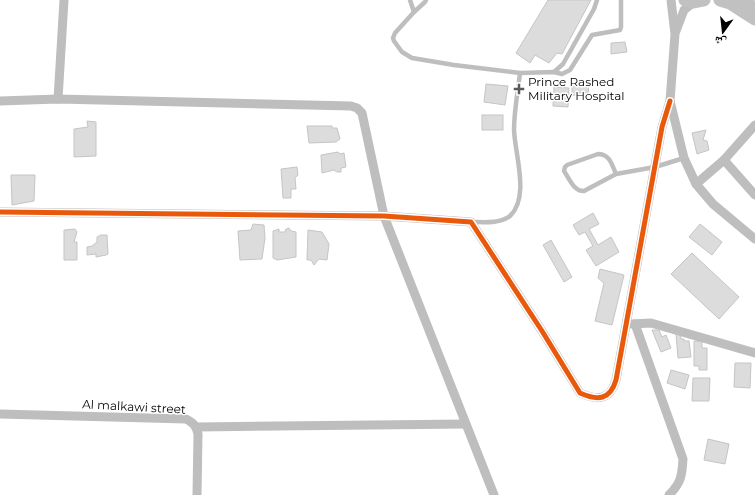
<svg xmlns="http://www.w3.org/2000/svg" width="755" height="495" viewBox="0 0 755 495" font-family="Montserrat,'Noto Naskh Arabic',sans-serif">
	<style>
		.building { fill: #dcdcdc; stroke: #c5c5c5 }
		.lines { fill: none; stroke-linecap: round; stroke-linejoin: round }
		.lane { stroke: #bebebe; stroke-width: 4.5 }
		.street { stroke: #bebebe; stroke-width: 9 }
		.secondary { stroke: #c1c1c1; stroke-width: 13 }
		.cycleway-casing { stroke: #fff; stroke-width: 8 }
		.cycleway { stroke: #e8590c; stroke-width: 5 }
		.poi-dot { fill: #595959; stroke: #fff; stroke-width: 1.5 }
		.labels { text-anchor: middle; stroke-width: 3; stroke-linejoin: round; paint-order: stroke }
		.poi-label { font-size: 12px; fill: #000; stroke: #fff; text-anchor: start }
		.street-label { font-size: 12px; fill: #000; stroke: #fff }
	</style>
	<rect width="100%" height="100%" fill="#fff"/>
	<g class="building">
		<path d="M548,0H591L562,54L557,53L549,63L535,55L530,63L516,53Z"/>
		<path d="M625,42L627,52L611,54V43Z"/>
		<path d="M572,83H589L588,96L572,95Z"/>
		<path d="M486,84L508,86L505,105L484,102Z"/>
		<path d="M554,87L569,88L568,107L553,106Z"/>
		<rect x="482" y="115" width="21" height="15"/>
		<path d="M87,121L96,122V156L74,157V129L88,127Z"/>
		<path d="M307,126H332V128H337L340,139L336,142L309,143Z"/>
		<path d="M706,130L703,140L707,141L709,150L697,154L692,133Z"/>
		<path d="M338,152L340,154L344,153L346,167L341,168V172H337L334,170L322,173L321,155Z"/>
		<path d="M297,167L298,175L295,178L296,189H291V198H283L281,169Z"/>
		<path d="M11,175H35L34,201L12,205Z"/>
		<path d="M593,213L599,224L589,229L598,245L611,237L619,252L596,266L586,250L593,246L585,232L579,235L573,225Z"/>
		<path d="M253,224L264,225L265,238L262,259L240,260L238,231L251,230Z"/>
		<path d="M700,224L722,242L712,255L689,237Z"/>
		<path d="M289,228L291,231L296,232V257L277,260L273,258V231L279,229V232H285L286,229Z"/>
		<path d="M75,229L77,232L74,242H77V260H64V230Z"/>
		<path d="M308,230L322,232L329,244L327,260L319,259L314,265L311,260H307Z"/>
		<path d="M101,235H107L108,254L106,255L96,257V254L87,255V247L92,246L97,242V237Z"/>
		<path d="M551,240L572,277L564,282L543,245Z"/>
		<path d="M692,253L739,297L719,319L671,274Z"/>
		<path d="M600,269L624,275L612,325L595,321L604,283L598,278Z"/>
		<path d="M652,330H659L662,337L666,335L671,348L661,352Z"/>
		<path d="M680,333L681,339H684V341H689L691,357L678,358L676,334Z"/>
		<path d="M694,341H702V348H707V370H699V366H694Z"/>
		<path d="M735,363H751L750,388L734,387Z"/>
		<path d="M671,370L689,375L685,389L667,383Z"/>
		<path d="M693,378H710L709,401H692Z"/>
		<path d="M708,439L729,444L725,464L704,460Z"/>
	</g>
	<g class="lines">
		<g class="lane">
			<path d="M410,0L414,12"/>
			<path d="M426,0L425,2L414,12L395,33L393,38L394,41L402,52L412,58L454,65L520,73L554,72L562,74L570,70L592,35L620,30L621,27V0"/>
			<path d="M554,72L563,64L594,9L597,0"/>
			<path d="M616,174C612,165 610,154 598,154L567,165L565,167L564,171C569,178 574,192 584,191L616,174L655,167L684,158"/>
			<path d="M471,222C483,222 500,224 510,216C530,197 515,155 514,130C514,111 518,91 520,73"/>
		</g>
		<g class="street">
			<path d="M671,0L675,34L670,101L684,158L696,184L713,204L755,239"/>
			<path d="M676,31L684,10L694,2"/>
			<path d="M58,99L64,0"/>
			<path d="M0,101L58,99L351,106L357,108L362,113L384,216L494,495"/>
			<path d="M724,160L755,195"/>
			<path d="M696,184L724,160L755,125"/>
			<path d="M0,212L384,216L471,222L542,331L580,393C598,401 610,400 616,380L662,127L670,101"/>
			<path d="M631,324L651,323L755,353"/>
			<path d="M635,324L683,459C682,476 681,483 669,495"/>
			<path d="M0,414L186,419C194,423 196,426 198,434L197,495"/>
			<path d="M197,427L466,424"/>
		</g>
		<g class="secondary">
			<path d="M685,0L694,2L704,0"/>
			<path d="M720,0L730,3L755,19"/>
			<path d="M743,0L755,9"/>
		</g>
		<defs>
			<path id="cycleway" d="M0,212L384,216L471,222L542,331L580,393C598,401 610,400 616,380L662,127L670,101"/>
		</defs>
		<use href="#cycleway" class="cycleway-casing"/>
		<use href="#cycleway" class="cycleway"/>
	</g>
	<path class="poi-dot" d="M517 83h4v4h4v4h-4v4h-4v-4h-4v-4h4z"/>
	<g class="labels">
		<g class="poi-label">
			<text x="528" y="86">Prince Rashed<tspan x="528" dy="14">Military Hospital</tspan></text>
		</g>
		<g class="street-label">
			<text transform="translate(134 407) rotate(3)" y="4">Al malkawi street</text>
		</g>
	</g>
	<g transform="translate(723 32) rotate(195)" stroke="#ffffff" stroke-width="3" paint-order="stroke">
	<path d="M0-3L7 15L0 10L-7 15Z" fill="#000000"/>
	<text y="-6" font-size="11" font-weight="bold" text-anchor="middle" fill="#000000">ش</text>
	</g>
</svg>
